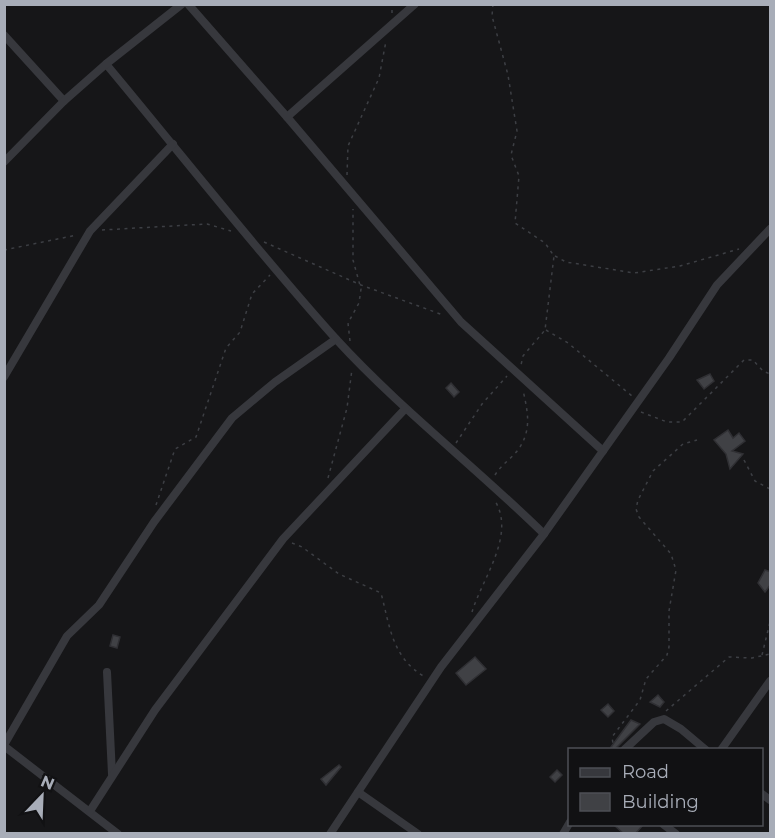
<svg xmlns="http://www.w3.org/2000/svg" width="775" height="838" viewBox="0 0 775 838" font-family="Montserrat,sans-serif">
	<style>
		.building { fill: #404145; stroke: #303034; stroke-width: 1.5 }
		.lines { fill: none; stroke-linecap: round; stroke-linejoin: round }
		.path { stroke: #3d3f44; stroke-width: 1.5; stroke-dasharray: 3 4.5; stroke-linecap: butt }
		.street { stroke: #37383d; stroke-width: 8 }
	</style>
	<rect width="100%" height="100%" fill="#161618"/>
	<g class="building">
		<path d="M710,374L714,381L704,389L697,380Z"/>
		<path d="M451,383L459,392L454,397L446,388Z"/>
		<path d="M728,430L733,438L739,433L745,441L732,451L743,454L730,469L726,454L714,440Z"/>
		<path d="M765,570L771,572V584L765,592L758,583Z"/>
		<path d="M113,635L120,637L117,648L110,646Z"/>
		<path d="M475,657L486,669L466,685L456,673Z"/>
		<path d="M658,695L664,702L660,707L650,702Z"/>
		<path d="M608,704L614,711L608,717L601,710Z"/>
		<path d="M631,720L640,724L615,749L611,747Z"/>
		<path d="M339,765L341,767L326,785L321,779Z"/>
		<path d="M557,770L562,775L555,782L550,777Z"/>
		<path d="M614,825H643L635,834H624Z"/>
	</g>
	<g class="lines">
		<g class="path">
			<path d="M493,4L492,16L508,75L517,131L511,155L519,176L515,223L545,243L554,256L545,330L523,356L521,365"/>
			<path d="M392,13V4"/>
			<path d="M347,175L348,146L379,78L386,41"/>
			<path d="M102,230L207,224L231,231"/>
			<path d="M264,242L361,285L443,315"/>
			<path d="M4,250L77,235"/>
			<path d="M555,256L566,262L634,273L680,266L739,249"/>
			<path d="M546,330L568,343L632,396"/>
			<path d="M350,341L348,323L359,303L361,289L353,260V209"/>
			<path d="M641,412L667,422H682L744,360H753L763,371L770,374"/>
			<path d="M456,443L482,404L507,376"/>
			<path d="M744,460L755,481L770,489"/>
			<path d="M495,475C501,465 511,459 518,450C532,430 528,413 523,390"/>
			<path d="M328,478L347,408L352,369"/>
			<path d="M156,505L175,449L196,437L226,348L240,332L252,294L270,275"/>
			<path d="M292,543L302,547L339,574L381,593C390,627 392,658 425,677"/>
			<path d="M472,612C482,579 516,535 495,501"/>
			<path d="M762,655L770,622"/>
			<path d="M666,711L729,657L752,658L770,654"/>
			<path d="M614,750L612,737L640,700L646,679L667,655L669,647V611L676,570L671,554L639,517L636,509L638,500L653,471L683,444L697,440"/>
		</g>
		<g class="street">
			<path d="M188,4L287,117L461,322L603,451"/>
			<path d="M4,35L64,101"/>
			<path d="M106,64C182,155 256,250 336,339C400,409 476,467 544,534"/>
			<path d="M287,117L415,4"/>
			<path d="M4,162L64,101L106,64L182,4"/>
			<path d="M4,377L90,231L173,144"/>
			<path d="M107,672L112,774"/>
			<path d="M4,745L67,636L99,605L154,522L232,418L275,382L336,339"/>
			<path d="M4,746L118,834"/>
			<path d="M624,750L654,722L664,719L681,729L706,750"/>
			<path d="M721,750L770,681"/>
			<path d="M358,792L418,834"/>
			<path d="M762,794L770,800"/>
			<path d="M90,811L155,710L283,539L405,409"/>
			<path d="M663,824L676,834"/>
			<path d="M330,834L441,667L544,534L669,358L717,285L770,229"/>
			<path d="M563,834L570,822"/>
		</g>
	</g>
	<rect width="775" height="838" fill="none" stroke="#a8adb8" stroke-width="12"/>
	<rect x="568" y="748" width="195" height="78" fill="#111113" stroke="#4d4f55" stroke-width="1.5"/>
	<rect x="580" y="768" width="30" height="9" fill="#37383d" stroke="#4d4f55" stroke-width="1.5"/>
	<text x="622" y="778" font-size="18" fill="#a8adb8">Road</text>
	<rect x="580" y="793" width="30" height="18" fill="#404145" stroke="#4d4f55" stroke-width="1.5"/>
	<text x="622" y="808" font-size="18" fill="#a8adb8">Building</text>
	<g transform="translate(42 796) rotate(23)" stroke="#111113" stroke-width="4.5" paint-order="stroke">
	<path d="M0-4.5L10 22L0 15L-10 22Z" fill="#a8adb8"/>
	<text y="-9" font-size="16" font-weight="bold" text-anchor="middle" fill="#a8adb8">N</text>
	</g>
</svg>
